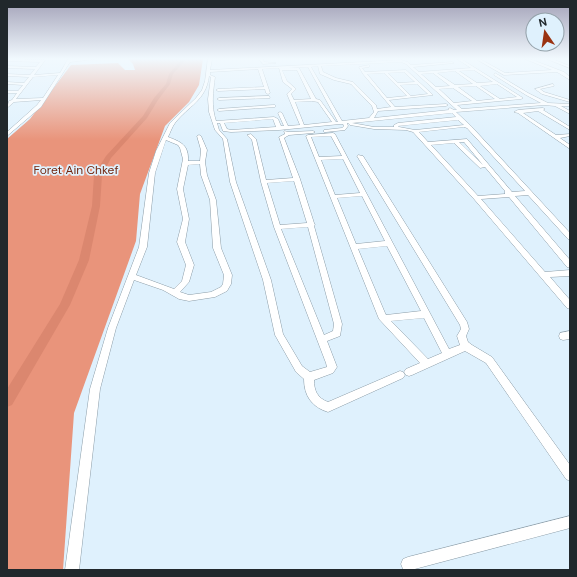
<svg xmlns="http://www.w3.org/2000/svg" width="577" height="577" viewBox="0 0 577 577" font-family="'DM Sans',sans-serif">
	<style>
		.forest { fill: #e9947b }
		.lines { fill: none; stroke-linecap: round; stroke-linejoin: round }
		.river { fill: #db876f; fill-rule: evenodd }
		.minor-casing { stroke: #8c9da8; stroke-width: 1 }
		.minor { fill: #fff; fill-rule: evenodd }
		.labels { text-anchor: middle; stroke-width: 3.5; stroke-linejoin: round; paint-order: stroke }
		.far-park-label { font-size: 12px; fill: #722710; stroke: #dff1fd }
	</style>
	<rect width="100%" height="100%" fill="#dff1fd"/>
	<path class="forest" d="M128,59H203L199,85L189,102L165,126L140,194L136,241L74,413L63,570H7V139L30,119L71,65L118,63L125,70H135L133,64Z"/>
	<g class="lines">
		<path class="river" d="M182,59H186L173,74L170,84L158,100L147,118L111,158L102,175L100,206L89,260L70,305L12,405L7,407V389L60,304L79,260L92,206L94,175L106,156L143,116L154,98L166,84L169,74Z"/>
		<defs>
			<g id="minor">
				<path d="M7,59L42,60L46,59L34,75L60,73L68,59H95L70,62L41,107L7,136V132L37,105L41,100L14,102L7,108L9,101L12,100L17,93H7V91H18L23,85L7,84V82L24,83L29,77L7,76V74L30,75L35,69L7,68V66L36,67L40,62L7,61ZM58,75L43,98L16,99L33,77Z"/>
				<path d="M208,59H212L210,70L401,60L408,62L411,65L452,62L454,63L413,67L419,72L471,68L457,59H461L523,98L521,99L457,105L462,109L541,103L526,95L494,75L495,73L528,93L548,103L570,104V106H561L570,111V114L555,106L544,105L456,112L471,126L570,233V239H568L528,195L515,196L570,260V268L567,267L509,197L481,199L545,272L570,270V276L550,277L570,300V309L567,308L474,199L413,132L406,130L374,129L350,125L348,123H347L348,126L345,130L326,132H324V130L342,128L344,126L343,124H340L279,130L231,132L223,131L220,123H217L219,130L227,139L236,182L271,280L283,334L302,366L310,372L327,367L326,363L274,227L261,182L252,140L247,135L251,134L256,139L266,180L293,178L279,137L285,134L284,131L289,132L313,131L315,132L313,133L289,135L284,138L300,179L314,223L315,225L314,226L342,324L340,336L327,341L337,367L333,373L314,380C314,390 317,398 328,402L400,371L403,372L405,375L403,378L328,412C312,407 304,396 304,379L296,372L275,335L263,280L230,182L223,139L215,130L209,112L208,99L211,77L209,76C206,101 188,106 175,123C172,127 170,133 168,137C181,142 189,145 188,161H200L201,150L197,136L199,135L201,136L207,150L205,162L207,175L216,200L221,248L232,275L231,284L227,291L215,297L189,301L179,299L163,290L134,280L116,328L100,389L79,570H65L90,389L108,328L139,247L149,173L156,151L170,123L196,98L202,90L205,81ZM401,62L406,64L457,110H454L450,108L448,109L449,110L374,118L378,111L446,106L448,105L446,104L395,107L389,100L433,95L406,70L365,72L362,68L369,67V65L359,67L363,74L391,107L377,109L376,105L353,82L336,78L323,72L321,66ZM318,66L320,74L334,80L351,84L372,106L374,112L369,118L342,121L311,67ZM308,67L338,122H336L320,100L316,99L299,68H288ZM279,68L283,82L292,89L287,94L300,125L288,126L282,113L280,112L278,113L284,126H281L278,119L274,117L216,121C211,106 213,92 215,77L210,75V72L258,69L264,87L218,89L216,90L218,91L265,89L266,93L268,94L270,93L262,69ZM282,70H297L311,99L294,100L291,94L296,89L287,81ZM474,70L493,82L477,83L459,71ZM455,71L473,84L455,85L437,73ZM404,72L415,82L398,83L388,73ZM384,73L407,96L387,98L367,74ZM433,73L450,86L436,87L421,74ZM417,84L428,94L411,96L400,85ZM497,84L517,97L500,99L480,86ZM476,86L495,99L477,101L458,87ZM453,88L472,101L454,103L439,89ZM312,101L318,102L332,122L304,125L295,102ZM452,113L456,117L398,123L394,125V127H374L352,123ZM273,119L276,127L231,130L227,129L224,123ZM458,120L464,125L415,130L399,127L398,126ZM464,127L467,128L525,191L512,192L467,139L428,142L419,132ZM166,140L178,145L180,148L183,159L177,189L183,219L177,242L186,265L182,281L174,289L136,275L147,247L155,173ZM459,142H464L483,165ZM454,143L480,168L485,167L505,191V194L478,196L431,145ZM200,164L201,175L210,200L213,248L224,275L223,284L221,287L211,292L189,295L180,292L189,282L194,265L185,242L189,219L183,189L188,165ZM294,181L307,223L280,225L267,183ZM308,227L334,324L333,331L324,335L281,229Z"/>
				<path d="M259,59H263L264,62L276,63L263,64Z"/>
				<path d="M476,59H480L505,73L552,70L525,59H530L564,72L570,77V80L557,72L504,75Z"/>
				<path d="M547,59H552L570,66V68Z"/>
				<path d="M553,84L554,86L540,89L544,92L570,100V102L542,94L535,89Z"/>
				<path d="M269,96L270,98L219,100L217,99L219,98Z"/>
				<path d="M273,105H275V107L219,111L217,110L219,109Z"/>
				<path d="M543,108L545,109L543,110L570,127V130L538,111L523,113L556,135L570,134V136L560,138L570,145V149L518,113L514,112L518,110Z"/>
				<path d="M333,133L335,134L449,349L460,345L457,336L461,329L460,325L357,156L358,155L363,156L467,322L469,329L466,336L468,342L472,345L492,357L570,465V481L566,479L486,363L465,351L412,375L409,376L406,375L404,372L406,369L420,363L379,319L306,136L308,135ZM331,136L342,156L319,157L311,137ZM343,159L360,193L335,195L321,160ZM362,196L385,241L356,244L337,198ZM387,246L421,311L386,315L385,313L358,249ZM424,318L442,353L428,359L391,321Z"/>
				<path d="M570,331V339L563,340L560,339L559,336L560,333Z"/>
				<path d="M570,516V528L411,570L403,569L401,564L403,559L408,557Z"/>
			</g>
		</defs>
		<use href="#minor" class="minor-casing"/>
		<use href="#minor" class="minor"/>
	</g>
	<linearGradient id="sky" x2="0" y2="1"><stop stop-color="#a3a2b8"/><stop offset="0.42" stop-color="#f1f9fe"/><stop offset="1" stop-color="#f1f9fe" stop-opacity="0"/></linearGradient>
	<rect width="577" height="140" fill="url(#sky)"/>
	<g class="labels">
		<g class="far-park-label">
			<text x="76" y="174">Foret Ain Chkef</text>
		</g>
	</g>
	<rect width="577" height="577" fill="none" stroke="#21282c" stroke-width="16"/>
	<g transform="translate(545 32) rotate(347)"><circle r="19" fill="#dff1fd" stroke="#93a1a9"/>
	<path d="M0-3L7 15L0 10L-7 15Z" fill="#9a3312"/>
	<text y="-6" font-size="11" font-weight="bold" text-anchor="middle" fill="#21282c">N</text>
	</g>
</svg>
